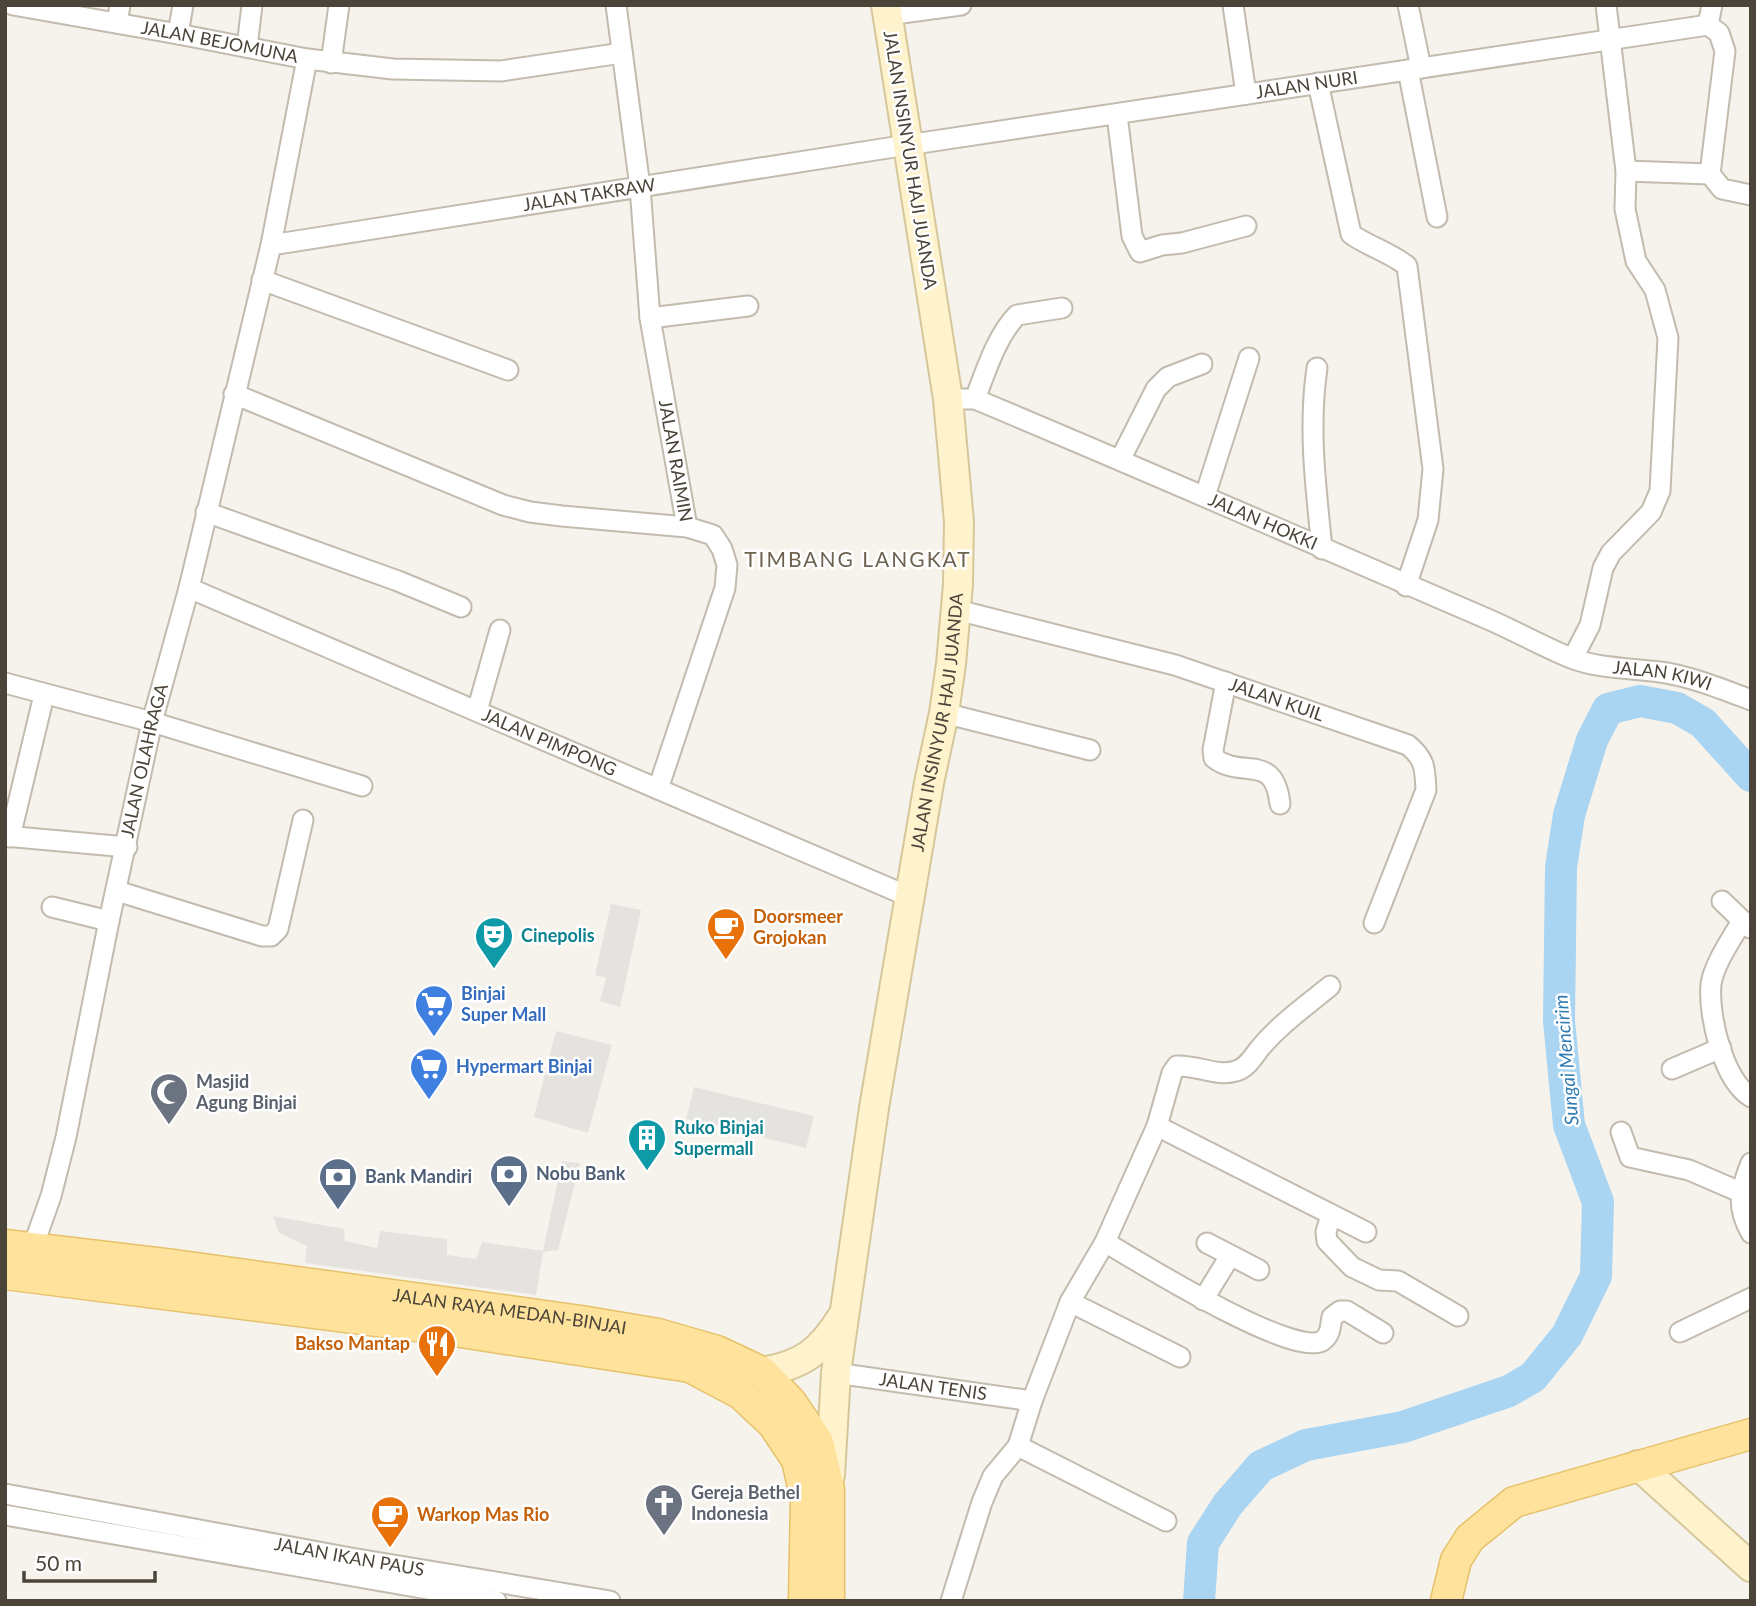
<svg xmlns="http://www.w3.org/2000/svg" width="1756" height="1606" viewBox="0 0 1756 1606" font-family="Lato,sans-serif">
	<style>
		.parking { fill: #e5e3e0 }
		.lines { fill: none; stroke-linecap: round; stroke-linejoin: round }
		.river { stroke: #a9d4f2; stroke-width: 32 }
		.street-casing { stroke: #c2bbae; stroke-width: 23 }
		.secondary-casing { stroke: #d6c79b; stroke-width: 32 }
		.primary-casing { stroke: #e6c16a; stroke-width: 33 }
		.street { stroke: #fff; stroke-width: 19 }
		.secondary { stroke: #fff3cd; stroke-width: 28 }
		.primary { stroke: #ffe39c; stroke-width: 30 }
		.labels { text-anchor: middle; stroke-width: 5; stroke-linejoin: round; paint-order: stroke }
		.street-label { font-size: 18px; fill: #4b4439; stroke: #fff }
		.food-label { font-size: 18px; font-weight: bold; fill: #c56008; stroke: #fff; text-anchor: start }
		.culture-label { font-size: 18px; font-weight: bold; fill: #0d838f; stroke: #fff; text-anchor: start }
		.shop-label { font-size: 18px; font-weight: bold; fill: #366cbe; stroke: #fff; text-anchor: start }
		.worship-label { font-size: 18px; font-weight: bold; fill: #5b616d; stroke: #fff; text-anchor: start }
		.service-label { font-size: 18px; font-weight: bold; fill: #4e5e75; stroke: #fff; text-anchor: start }
		.water-label { font-size: 19px; font-style: italic; fill: #2e7ab2; stroke: #fff }
		.quarter-label { font-size: 21px; letter-spacing: 2px; fill: #6e6250; stroke: #fff }
	</style>
	<rect width="100%" height="100%" fill="#f6f3ec"/>
	<g class="parking">
		<path d="M611,904L641,910L620,1007L600,1001L606,978L595,975Z"/>
		<path d="M556,1031L612,1045L588,1133L534,1117Z"/>
		<path d="M694,1087L814,1116L806,1148L686,1119Z"/>
		<path d="M562,1161L580,1163L558,1250L543,1252L536,1295L305,1263L307,1246L279,1233L273,1216L344,1229L345,1241L377,1248L380,1231L447,1239V1255L476,1259L482,1242L543,1251Z"/>
	</g>
	<g class="lines">
		<path class="river" d="M1199,1601L1203,1543L1228,1504L1261,1466L1306,1445L1403,1427L1509,1391L1533,1377L1567,1335L1596,1276L1598,1202L1569,1125L1559,1021L1561,867L1569,815L1592,740L1608,709L1640,701L1677,708L1703,723L1751,776"/>
		<defs>
			<g id="street">
				<path id="s1" d="M13,5L178,34L307,59L393,69L501,71L622,53"/>
				<path id="s2" d="M616,5L640,187L650,318L687,527"/>
				<path d="M1233,5L1246,94"/>
				<path d="M1408,5L1421,68"/>
				<path d="M887,15L961,5"/>
				<path d="M117,23L120,5"/>
				<path d="M1708,25L1719,33L1725,51L1710,174L1722,189L1751,195"/>
				<path d="M1708,25L1712,5"/>
				<path d="M178,34L183,5"/>
				<path d="M247,47L252,5"/>
				<path d="M331,63L339,5"/>
				<path d="M1408,70L1437,217"/>
				<path d="M1318,83L1351,234C1369,247 1390,252 1407,266L1433,469L1428,520L1406,586"/>
				<path d="M1117,115L1132,236L1140,252L1162,245L1182,243L1246,226"/>
				<path d="M1626,171L1710,174"/>
				<path id="s3" d="M271,245L907,145L1708,25"/>
				<path d="M262,280L508,370"/>
				<path d="M650,318L748,306"/>
				<path d="M1317,368C1308,429 1316,488 1322,549"/>
				<path d="M234,394L503,505L530,512L562,516L687,527L713,535L722,549L727,565L725,588L658,789"/>
				<path id="s4" d="M948,399H975C1147,471 1318,546 1490,620C1517,632 1544,647 1571,658C1600,669 1630,668 1660,672C1690,676 1722,689 1751,700"/>
				<path d="M975,399C986,371 996,337 1017,315L1062,308"/>
				<path d="M1120,460L1156,389L1168,377L1202,364"/>
				<path d="M1205,496L1249,358"/>
				<path d="M206,512L398,581L461,607"/>
				<path id="s5" d="M189,588L910,897"/>
				<path id="s6" d="M957,610L1175,665L1408,745C1425,759 1425,768 1426,790L1374,923"/>
				<path d="M1573,658L1590,625L1603,568L1611,553L1651,512L1660,491L1668,338L1655,290L1636,261L1625,209L1626,171L1606,5"/>
				<path d="M1226,682L1213,750L1214,758C1242,780 1274,751 1280,804"/>
				<path d="M5,683L152,722L362,786"/>
				<path d="M477,711L500,630"/>
				<path d="M944,713L1090,750"/>
				<path d="M5,836L127,847"/>
				<path d="M10,837L44,695"/>
				<path d="M117,891L262,936H271L278,929L303,820"/>
				<path d="M1722,901L1750,928"/>
				<path d="M52,907L109,921"/>
				<path d="M1742,921C1732,938 1714,964 1711,984C1708,1015 1723,1080 1751,1097"/>
				<path d="M1672,1069L1721,1048"/>
				<path d="M1157,1126L1366,1232"/>
				<path d="M1621,1132L1630,1157L1689,1170L1740,1192"/>
				<path d="M1751,1163C1740,1191 1736,1206 1751,1233"/>
				<path d="M1331,1215L1326,1232L1327,1241L1352,1267L1379,1280L1398,1281L1458,1316"/>
				<path d="M1105,1242C1137,1261 1293,1358 1322,1341C1331,1335 1330,1327 1332,1317L1340,1311H1347L1383,1333"/>
				<path d="M1207,1243L1259,1270"/>
				<path id="s7" d="M29,1258L51,1196L66,1137L109,921L152,722L189,588L271,245L307,59"/>
				<path d="M1203,1300L1230,1256"/>
				<path d="M1070,1302L1180,1357"/>
				<path d="M1680,1332L1751,1298"/>
				<path id="s8" d="M836,1373L1032,1401"/>
				<path d="M1018,1446L1166,1521"/>
				<path id="s9" d="M5,1494L351,1558L610,1601"/>
				<path d="M5,1515L496,1601"/>
				<path d="M951,1601L982,1502L993,1476L1018,1446L1032,1401L1070,1302L1105,1242L1157,1126L1172,1073L1177,1066C1197,1065 1217,1077 1236,1071C1247,1068 1253,1057 1260,1048C1280,1024 1306,1006 1330,986"/>
			</g>
			<g id="secondary">
				<path d="M762,1372C803,1365 820,1352 842,1317"/>
				<path d="M1638,1465L1751,1567"/>
				<path id="s10" d="M830,1475L836,1373L874,1108L929,783L944,713L951,664L958,584L959,522L948,399L886,5"/>
			</g>
			<g id="primary">
				<path id="s11" d="M5,1245L173,1265L581,1321L658,1334L717,1351L762,1372L791,1402L818,1442L829,1489V1601"/>
				<path d="M5,1274L448,1330L690,1367L741,1394L773,1424L797,1460L806,1500L804,1601"/>
				<path d="M1446,1601L1456,1560L1470,1538L1514,1502L1751,1434"/>
			</g>
		</defs>
		<use href="#street" class="street-casing"/>
		<use href="#secondary" class="secondary-casing"/>
		<use href="#primary" class="primary-casing"/>
		<use href="#street" class="street"/>
		<use href="#secondary" class="secondary"/>
		<use href="#primary" class="primary"/>
	</g>
	<defs>
		<symbol id="cafe-pin" viewBox="-11 -11 22 30"><path d="M0 17L-7.5 6A9.5 9.5 0 1 1 7.5 6Z" fill="#e8710a" stroke="#fff"/><path d="M-5.5-4.5H6V0H3Q3 3.5 0 3.5H-2.5Q-5.5 3.5-5.5 0ZM3-3.2v2h1.7v-2ZM-6 4.5H4V6H-6Z" fill="#fff"/></symbol>
		<symbol id="theatre-pin" viewBox="-11 -11 22 30"><path d="M0 17L-7.5 6A9.5 9.5 0 1 1 7.5 6Z" fill="#0f9aa8" stroke="#fff"/><path d="M-5-5.5Q0-4 5-5.5V0Q5 5 0 6Q-5 5-5 0ZM-3.3-2.5H-1v1.5H-3.3ZM1-2.5H3.3v1.5H1ZM-2.8 1Q0 5.5 2.8 1Z" fill="#fff"/></symbol>
		<symbol id="supermarket-pin" viewBox="-11 -11 22 30"><path d="M0 17L-7.5 6A9.5 9.5 0 1 1 7.5 6Z" fill="#3f7fe0" stroke="#fff"/><path d="M-6-5.5h2.5l.6 2H6L4.5 2H-2.5L-4.4-4H-6ZM-1.5 3.2a1.3 1.3 0 1 0 .1 0ZM3 3.2a1.3 1.3 0 1 0 .1 0Z" fill="#fff"/></symbol>
		<symbol id="mosque-pin" viewBox="-11 -11 22 30"><path d="M0 17L-7.5 6A9.5 9.5 0 1 1 7.5 6Z" fill="#6b7280" stroke="#fff"/><path d="M3.5-4.9A6 6 0 1 0 3.5 4.9A5 5 0 1 1 3.5-4.9Z" fill="#fff"/></symbol>
		<symbol id="building-pin" viewBox="-11 -11 22 30"><path d="M0 17L-7.5 6A9.5 9.5 0 1 1 7.5 6Z" fill="#0f9aa8" stroke="#fff"/><path d="M-4-6H4V6H1V3H-1V6H-4ZM-2.5-4.3h1.7v1.8h-1.7ZM.8-4.3h1.7v1.8H.8ZM-2.5-1h1.7V.8h-1.7ZM.8-1h1.7V.8H.8Z" fill="#fff"/></symbol>
		<symbol id="bank-pin" viewBox="-11 -11 22 30"><path d="M0 17L-7.5 6A9.5 9.5 0 1 1 7.5 6Z" fill="#5c6f8a" stroke="#fff"/><path d="M-6-4H6V4H-6ZM0-2.3a2.3 2.3 0 1 0 0 4.6a2.3 2.3 0 1 0 0-4.6Z" fill="#fff"/></symbol>
		<symbol id="restaurant-pin" viewBox="-11 -11 22 30"><path d="M0 17L-7.5 6A9.5 9.5 0 1 1 7.5 6Z" fill="#e8710a" stroke="#fff"/><path d="M-5-6h1v4h1v-4h1v4h1v-4h1v5L-1.5 .5V6h-2V.5L-5-1ZM5-6V6H3V1.5H1.5Q1.5-4 5-6Z" fill="#fff"/></symbol>
		<symbol id="church-pin" viewBox="-11 -11 22 30"><path d="M0 17L-7.5 6A9.5 9.5 0 1 1 7.5 6Z" fill="#6b7280" stroke="#fff"/><path d="M-1.2-6h2.4v3.5h3.3v2.4h-3.3V6h-2.4V-.1h-3.3v-2.4h3.3Z" fill="#fff"/></symbol>
	</defs>
	<g fill-rule="evenodd">
		<use href="#cafe-pin" x="704" y="905" width="44" height="60"/>
		<use href="#theatre-pin" x="472" y="914" width="44" height="60"/>
		<use href="#supermarket-pin" x="412" y="982" width="44" height="60"/>
		<use href="#supermarket-pin" x="407" y="1045" width="44" height="60"/>
		<use href="#mosque-pin" x="147" y="1070" width="44" height="60"/>
		<use href="#building-pin" x="625" y="1116" width="44" height="60"/>
		<use href="#bank-pin" x="487" y="1152" width="44" height="60"/>
		<use href="#bank-pin" x="316" y="1155" width="44" height="60"/>
		<use href="#restaurant-pin" x="415" y="1322" width="44" height="60"/>
		<use href="#church-pin" x="642" y="1481" width="44" height="60"/>
		<use href="#cafe-pin" x="368" y="1493" width="44" height="60"/>
	</g>
	<g class="labels">
		<g class="street-label">
			<text dy="6" stroke="none"><textPath href="#s1" startOffset="210">JALAN BEJOMUNA</textPath></text>
			<text dy="6" stroke="none"><textPath href="#s3" startOffset="1048">JALAN NURI</textPath></text>
			<text transform="translate(910 160) rotate(81)" y="6">JALAN INSINYUR HAJI JUANDA</text>
			<text dy="6" stroke="none"><textPath href="#s3" startOffset="322">JALAN TAKRAW</textPath></text>
			<text dy="6" stroke="none"><textPath href="#s2" startOffset="460">JALAN RAIMIN</textPath></text>
			<text dy="6" stroke="none"><textPath href="#s4" startOffset="340">JALAN HOKKI</textPath></text>
			<text dy="6" stroke="none"><textPath href="#s4" startOffset="770">JALAN KIWI</textPath></text>
			<text dy="6" stroke="none"><textPath href="#s6" startOffset="332">JALAN KUIL</textPath></text>
			<text dy="6" stroke="none"><textPath href="#s10" startOffset="761">JALAN INSINYUR HAJI JUANDA</textPath></text>
			<text dy="6" stroke="none"><textPath href="#s5" startOffset="392">JALAN PIMPONG</textPath></text>
			<text dy="6" stroke="none"><textPath href="#s7" startOffset="511">JALAN OLAHRAGA</textPath></text>
			<text dy="6" stroke="none"><textPath href="#s11" startOffset="509">JALAN RAYA MEDAN-BINJAI</textPath></text>
			<text dy="6" stroke="none"><textPath href="#s8" startOffset="98">JALAN TENIS</textPath></text>
			<text dy="6" stroke="none"><textPath href="#s9" startOffset="350">JALAN IKAN PAUS</textPath></text>
		</g>
		<g class="food-label">
			<text x="753" y="923">Doorsmeer<tspan x="753" dy="21">Grojokan</tspan></text>
			<text x="410" y="1350" text-anchor="end">Bakso Mantap</text>
			<text x="417" y="1521">Warkop Mas Rio</text>
		</g>
		<g class="culture-label">
			<text x="521" y="942">Cinepolis</text>
			<text x="674" y="1134">Ruko Binjai<tspan x="674" dy="21">Supermall</tspan></text>
		</g>
		<g class="shop-label">
			<text x="461" y="1000">Binjai<tspan x="461" dy="21">Super Mall</tspan></text>
			<text x="456" y="1073">Hypermart Binjai</text>
		</g>
		<g class="worship-label">
			<text x="196" y="1088">Masjid<tspan x="196" dy="21">Agung Binjai</tspan></text>
			<text x="691" y="1499">Gereja Bethel<tspan x="691" dy="21">Indonesia</tspan></text>
		</g>
		<g class="service-label">
			<text x="536" y="1180">Nobu Bank</text>
			<text x="365" y="1183">Bank Mandiri</text>
		</g>
		<g class="water-label">
			<text transform="translate(1566 1060) rotate(-95)" y="7">Sungai Mencirim</text>
		</g>
		<g class="quarter-label">
			<text x="858" y="567">TIMBANG LANGKAT</text>
		</g>
	</g>
	<rect width="1756" height="1606" fill="none" stroke="#4b4439" stroke-width="14"/>
	<path d="M24 1571v10h131v-10" fill="none" stroke="#4b4439" stroke-width="3.5"/>
	<text x="35" y="1571" font-size="21" fill="#4b4439" stroke="#ffffff" stroke-width="5" paint-order="stroke">50 m</text>
</svg>
